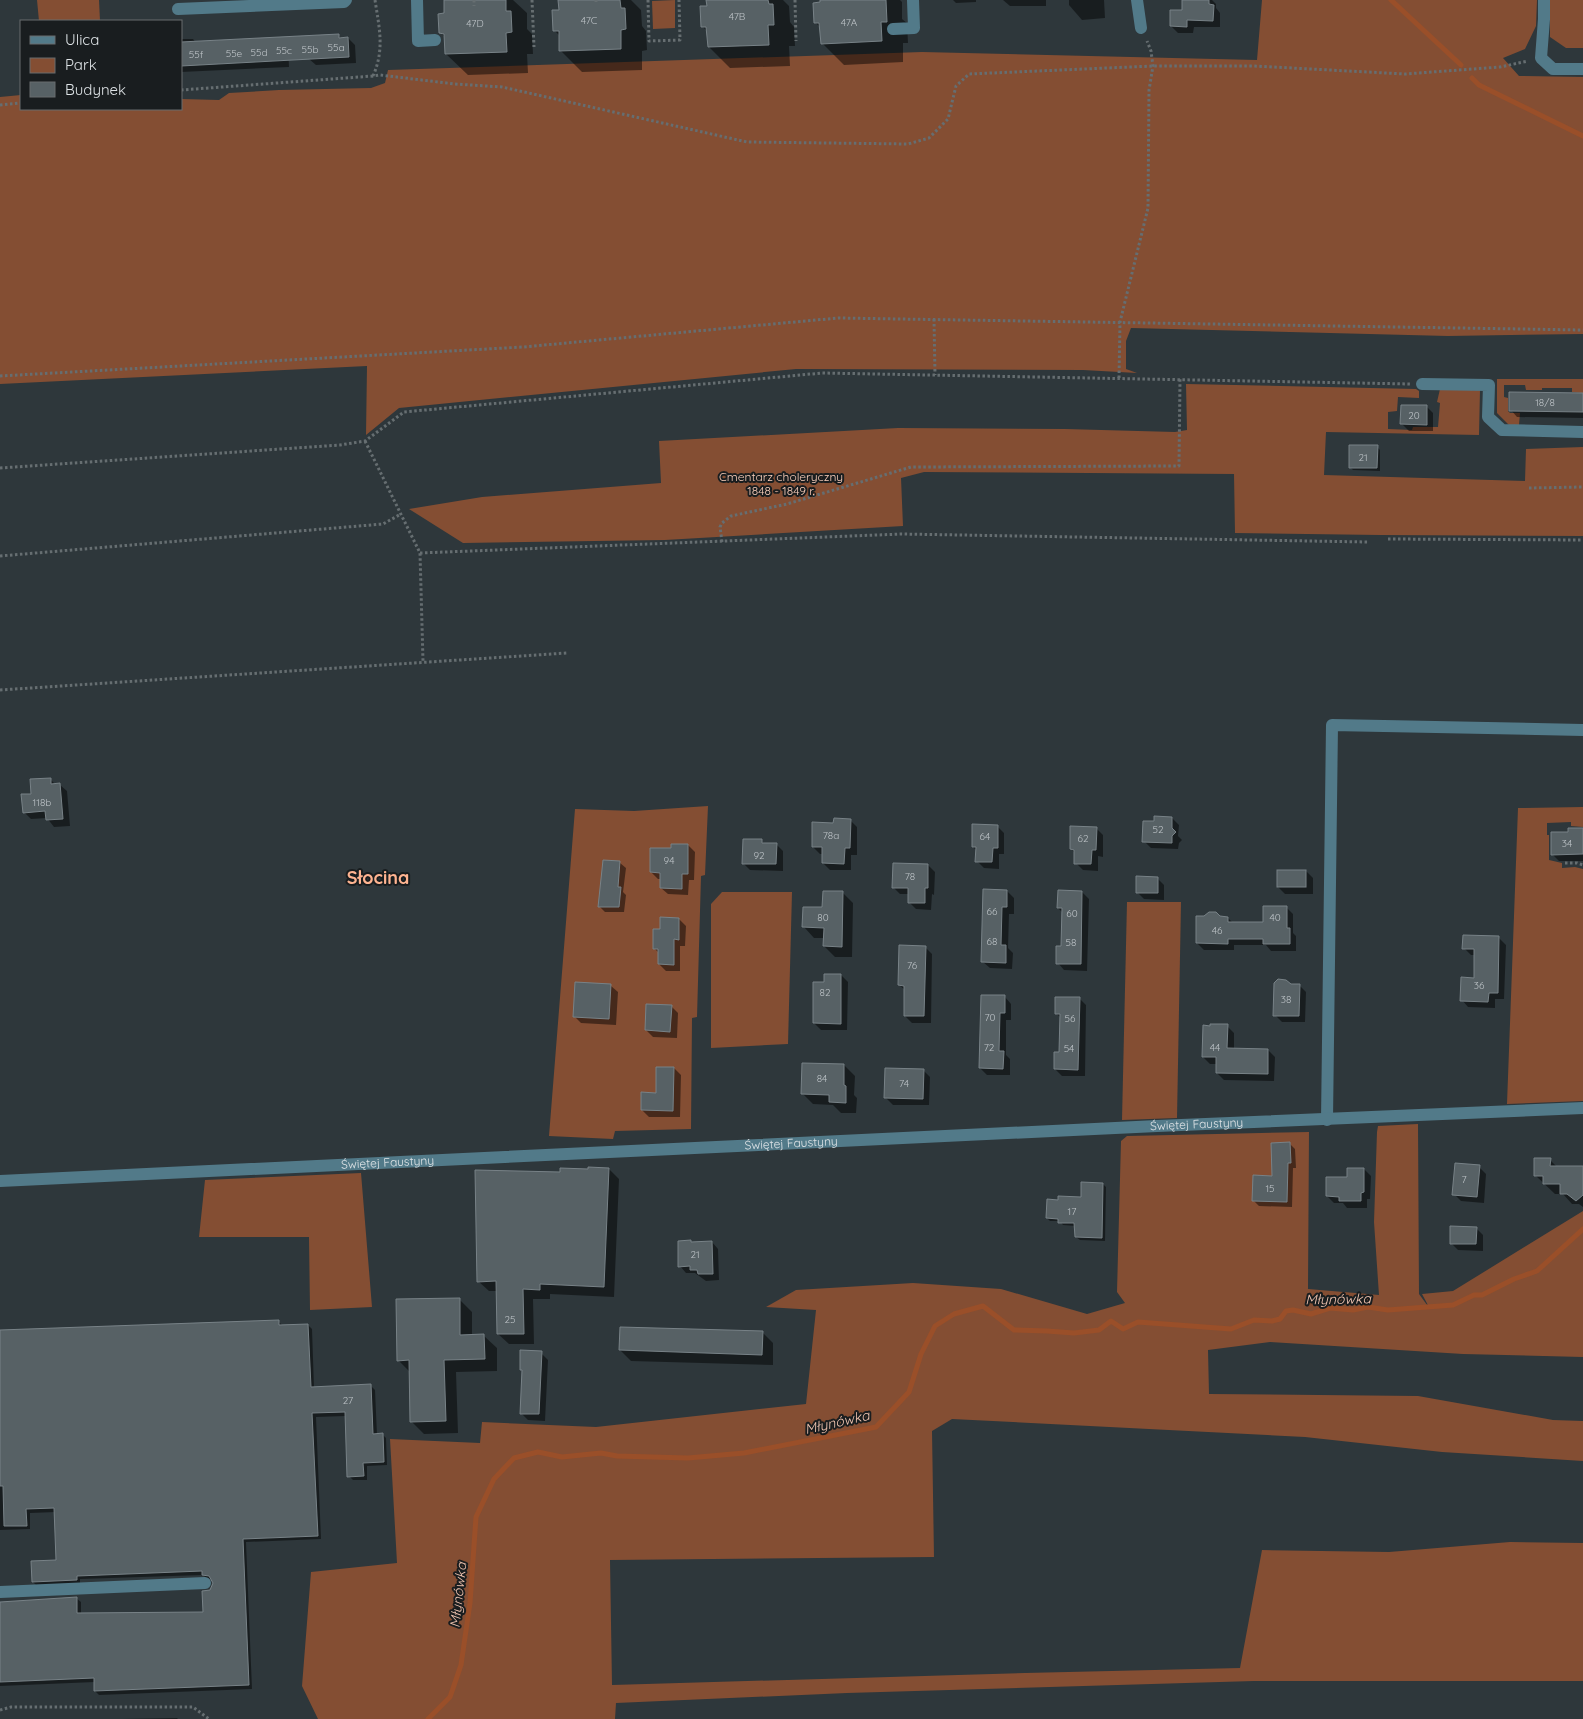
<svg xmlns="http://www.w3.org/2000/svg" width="1583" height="1719" viewBox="0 0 1583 1719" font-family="Quicksand,sans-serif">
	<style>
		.green { fill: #844e33 }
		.shadow { fill: #0007 }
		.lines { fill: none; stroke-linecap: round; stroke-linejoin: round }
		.stream { stroke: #9a4f29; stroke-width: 5 }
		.building { fill: #576165; stroke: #788287 }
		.path { stroke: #666e71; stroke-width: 3; stroke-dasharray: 2.5 2.5; stroke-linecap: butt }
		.minor { stroke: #527a89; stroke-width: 12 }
		.labels { text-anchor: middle; stroke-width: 4; stroke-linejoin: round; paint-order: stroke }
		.number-label { font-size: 10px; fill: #bcc2c6 }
		.park-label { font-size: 12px; fill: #fcd0bc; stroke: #191d1f }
		.street-label { font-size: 12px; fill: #dee3e6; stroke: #191d1f }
		.water-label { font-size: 14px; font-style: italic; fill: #f1c5b1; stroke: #191d1f }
		.district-label { font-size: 18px; font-weight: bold; fill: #ffb491; stroke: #191d1f }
	</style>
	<rect width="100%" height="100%" fill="#2e373b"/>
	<g class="green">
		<path d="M37,0H99L100,21H39Z"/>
		<path d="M675,0V28L653,29L652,1Z"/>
		<path d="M1262,0H1537L1536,26L1525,49L1503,58L1519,76L1583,77V334L1448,336L1131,328L1126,341V369L1137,373L1083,370L796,369L399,408L366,435L367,366L0,384V97L21,95V109H181V99L219,100L229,93L279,90L371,88L385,83L388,70L922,52L1257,60Z"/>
		<path d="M1550,0H1583V48H1566L1550,37Z"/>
		<path d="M1497,379H1583V393L1572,392V388H1542V390H1526L1525,385H1504V397L1508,398V411L1510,413H1520L1519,425L1510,426L1497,413Z"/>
		<path d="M1186,384L1416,389L1419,391V398L1398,397L1397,411L1388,412V429L1412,430L1413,427H1438L1440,403L1437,402L1440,389L1480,390L1479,435L1326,432L1324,475L1525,481L1526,449L1583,447V536L1380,535L1235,533L1234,474L924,472L901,478L903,526L665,540L463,543L409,509L482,497L661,483L659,441L898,428L1065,429L1175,432L1187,430Z"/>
		<path d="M708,806L705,875L701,876L697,1017L692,1018L691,1129L615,1131L613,1139L549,1136L575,809L634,811Z"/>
		<path d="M1583,807V827L1571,826V822L1547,823V835H1549V860L1562,863V868L1575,867L1583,869V1101L1507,1104L1518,808Z"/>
		<path d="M722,892H792L788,1044L711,1048V904Z"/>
		<path d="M1127,902H1181L1177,1118L1122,1120Z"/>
		<path d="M1418,1124L1419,1294L1430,1309L1422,1294L1453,1291L1583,1211V1357L1463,1354L1270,1342L1208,1350L1209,1394L1418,1396L1553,1420L1583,1421V1461L1442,1452L1305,1437L952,1419L932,1431L934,1557L610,1560L612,1685L1025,1673L1240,1668L1262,1550L1389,1552L1510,1542L1583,1543V1681H1254L847,1693L616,1703L615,1719H318L302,1686L311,1572L397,1563L390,1439L480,1443L482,1422L596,1427L806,1404L816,1310L766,1307L796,1290L913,1283L1001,1289L1087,1314L1125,1303L1117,1292L1121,1141L1127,1136L1309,1132L1308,1289L1379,1295L1374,1222L1377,1132L1378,1126Z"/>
		<path d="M361,1173L372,1307L310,1310L309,1237H199L205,1180Z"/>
	</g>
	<g class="shadow">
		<path d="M445,0H513L527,13V29L532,34L533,54H527L528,73L468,75L446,54V38L440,32L446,14Z"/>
		<path d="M560,0H631L641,10L642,26L646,31L647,50L642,51V70L582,72L561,51L560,36L555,31L560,11Z"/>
		<path d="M708,0H783L789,6L790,22L794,27L795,46H789L790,66L730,68L709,47L708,32L703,27L708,7Z"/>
		<path d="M821,0H900L902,2V19L907,23L908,43H903V62L844,65L822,43L821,28L816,23Z"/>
		<path d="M953,0H976V2L956,3Z"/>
		<path d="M1003,0H1046V6H1010Z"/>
		<path d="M1069,0H1104L1105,18L1082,20L1069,5Z"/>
		<path d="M1184,0H1212L1216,4V8L1220,13V27H1194L1193,33H1178L1171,26L1183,11Z"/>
		<path d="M338,35L342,39L348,38L355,45L356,63L316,65L309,59Z"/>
		<path d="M181,39H193L196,43L288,45L289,67L181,72Z"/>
		<path d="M1583,394V418L1517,417L1511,410Z"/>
		<path d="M1427,407L1433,413V431H1409L1402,424Z"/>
		<path d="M1377,447L1380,450V471L1353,470L1350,467Z"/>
		<path d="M50,779L56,785H60L67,791L70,826L54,827L47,818L31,819L24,812L32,795Z"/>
		<path d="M1172,818L1179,825L1178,836L1182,840L1179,843L1178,849L1151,848L1144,841L1155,822Z"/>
		<path d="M850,820L857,827V855H851V870H830L823,863L824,854H820L813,847L834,824Z"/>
		<path d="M997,826L1004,833V854H999V869L984,868L977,861V851L973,847Z"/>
		<path d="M1096,828L1103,835V857L1098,856V871L1083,870L1076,863V854L1071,849Z"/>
		<path d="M1583,830V861H1559L1552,854L1569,833Z"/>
		<path d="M761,841L765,844H776L783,851V871L750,870L743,863Z"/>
		<path d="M688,845L695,852L694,880H689L688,895L668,894L661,888V879H658L651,872L672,850Z"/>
		<path d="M620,863L626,868L623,892L626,895L624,912H605L599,906Z"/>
		<path d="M928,865L935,872L934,895L932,894L931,910L916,909L909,902V894H900L893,887Z"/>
		<path d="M1306,871L1313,878V894H1285L1278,887Z"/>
		<path d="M1157,878L1164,885V900L1144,899L1137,892Z"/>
		<path d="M1007,891L1014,898V914H1009L1008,948L1013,953L1012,969L990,968L983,962Z"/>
		<path d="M1082,892L1089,899L1087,971L1064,970L1058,963L1063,948V913L1058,908Z"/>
		<path d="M843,893L853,903L852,957H835L824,946L825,938H814L804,927Z"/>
		<path d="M1286,907L1293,914V933L1296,936V951H1271L1266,945H1234V950H1204L1197,943L1220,918H1228L1233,923L1264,924Z"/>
		<path d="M679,919L686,926L685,946H680V971H666L659,964V953L654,948L661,930Z"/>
		<path d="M1499,938L1506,945L1504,999H1495V1008L1468,1007L1462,1000L1475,979V955H1471L1464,948Z"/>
		<path d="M925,947L932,954L931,1023H912L905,1016V990L899,985Z"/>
		<path d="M841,975L848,982L847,1030H821L814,1023L825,984Z"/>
		<path d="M1290,985H1299L1306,992L1305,1022H1282L1275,1015Z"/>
		<path d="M611,986L618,992L616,1025L581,1023L574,1016Z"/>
		<path d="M1005,997L1011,1004V1020H1006V1055L1010,1059V1075H987L980,1068Z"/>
		<path d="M1079,998L1086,1005L1085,1076H1062L1055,1069L1060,1054L1061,1018L1056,1013Z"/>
		<path d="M671,1006L678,1013L677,1038L653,1037L646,1030Z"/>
		<path d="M1227,1026L1234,1033V1049L1268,1050L1275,1057L1274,1081L1224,1080L1217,1073V1064H1210L1203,1057Z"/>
		<path d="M844,1065L855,1076L854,1095L857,1098L856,1113H841L833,1105L813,1104L802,1093Z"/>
		<path d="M674,1068L681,1075L680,1117H649L642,1110L657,1094Z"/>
		<path d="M923,1070L930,1077L929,1105H893L886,1098Z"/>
		<path d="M1290,1144L1295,1149L1296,1168H1293L1292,1207L1259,1206L1253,1200L1273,1177Z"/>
		<path d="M1550,1160L1558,1168L1583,1167V1207L1579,1204H1572L1563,1194H1555L1536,1176Z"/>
		<path d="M1479,1167L1486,1174L1484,1203L1461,1201L1454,1194Z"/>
		<path d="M609,1169L619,1179L614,1297L550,1294V1299H533L534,1344H509L498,1334L497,1291H489L478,1281Z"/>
		<path d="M1364,1169L1371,1176L1370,1199H1367V1208H1347L1343,1203H1334L1327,1196L1348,1179Z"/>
		<path d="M1103,1184L1106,1187L1105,1241L1080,1240L1076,1237V1226L1063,1225L1060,1221H1050L1047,1218L1059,1201L1082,1198Z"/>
		<path d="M1476,1228L1483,1235V1251L1458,1250L1451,1243Z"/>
		<path d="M712,1242L718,1249L719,1280L706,1281L695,1273H686L680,1266Z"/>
		<path d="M459,1299L472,1312V1336H484L497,1348V1371L456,1372L458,1433L424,1434L411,1421L410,1372L398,1360Z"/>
		<path d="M278,1321L283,1326L308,1325L312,1329L314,1388L371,1386L375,1390L377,1435L382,1434L386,1438L387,1465L367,1466V1480H353L349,1476L346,1416L316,1417L321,1539L246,1542L252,1689L99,1695L95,1691V1682L0,1686V1603L76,1598L81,1602V1614L204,1613L211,1591L214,1583L212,1579H207L203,1575L80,1579V1584L37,1586L33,1582L58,1562L56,1512L30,1513V1529L0,1530V1332Z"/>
		<path d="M763,1333L773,1343V1365L631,1361L620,1350Z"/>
		<path d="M541,1353L548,1360L545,1421L528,1420L521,1413L523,1372L521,1370Z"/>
		<path d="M177,1718L178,1719H122Z"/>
	</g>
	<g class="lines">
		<g class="stream">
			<path d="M1391,0L1461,65"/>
			<path d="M1472,78L1479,85L1583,136"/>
			<path d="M428,1719L450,1697L461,1665L470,1603L476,1517L494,1479L514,1458L538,1452L562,1457L601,1453L617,1456L688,1458L744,1453L876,1427L909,1392L921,1354L935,1326L954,1314L983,1306L1014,1330L1047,1331L1074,1333L1099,1330L1111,1321L1123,1329L1138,1322L1231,1329L1254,1320L1272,1321L1280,1319L1286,1311L1293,1310L1311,1314L1330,1308L1353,1310L1368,1307L1388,1310L1453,1305L1474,1295H1482L1514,1279L1537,1271L1583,1229"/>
		</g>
	</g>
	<g class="building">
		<path d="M444,0H506V11H511L512,32L506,33L507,52L445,54L444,34L439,33L438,14L444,13Z"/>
		<path d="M558,0H620L621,8H625L626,29L621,30V49L559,51V31H553L552,10H559Z"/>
		<path d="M706,0H768L769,4H773L774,25H768L769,45L708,47L706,27H701L700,6H707Z"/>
		<path d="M820,0H886L887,22H881L882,41L821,44L819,23H814L813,3L820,2Z"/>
		<path d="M1182,0H1209V4L1214,5L1213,21L1187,20V27L1170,26V10H1182Z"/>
		<path d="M339,34V38L348,37L349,57L181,66V42Z"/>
		<path d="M1509,392L1583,393V412L1509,411Z"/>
		<path d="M1401,405H1427V425L1400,424Z"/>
		<path d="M1349,445H1378L1377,468H1349Z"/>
		<path d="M51,778V784L60,783L63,819L46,820L45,811L23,813L21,794H31L30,779Z"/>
		<path d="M1154,816L1172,817V828L1176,832L1172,836V843L1142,842L1143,821H1154Z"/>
		<path d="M834,818L851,819L850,848H845L844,864L822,863V847H812V822L833,823Z"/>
		<path d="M972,824L998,825V848H993L992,862H975L976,847H972Z"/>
		<path d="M1070,826L1097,827L1096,850H1092L1091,864H1074V850L1070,849Z"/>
		<path d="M1568,828H1583V854L1551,855V832H1568Z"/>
		<path d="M743,839H762V843H777L776,864H742Z"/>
		<path d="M671,844H688V874H682V889L660,888V873L650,872V848H671Z"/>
		<path d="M603,860L620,861L618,887H621L619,907H598Z"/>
		<path d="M893,863L928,864V888H925V903H908V888H892Z"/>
		<rect x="1277" y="870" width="29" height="17"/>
		<path d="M1136,876L1158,877V893H1136Z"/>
		<path d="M983,889L1007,890V907H1002L1001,945H1006V963L981,962Z"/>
		<path d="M1058,890L1082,891L1081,964H1056V946H1061L1062,908H1057Z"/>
		<path d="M823,891H843L842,947L823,946L824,928L802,927L803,907H822Z"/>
		<path d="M1263,906H1287V928H1290V944H1263V939H1228V944L1196,943V916H1204L1209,912H1216L1220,916L1228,917V922H1263Z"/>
		<path d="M660,917L679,918V940L674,939V965L658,964V949H653V929H660Z"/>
		<path d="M1463,935L1499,936L1498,993H1489L1488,1002L1460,1001L1461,977L1474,978V949H1462Z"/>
		<path d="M899,945L926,946L924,1016H904V986L898,985Z"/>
		<path d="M824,974H841V1024L813,1023V982H824Z"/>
		<path d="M1278,979L1286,980L1291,984H1300L1299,1016H1273L1274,983Z"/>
		<path d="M575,982L611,984L609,1019L573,1017Z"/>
		<path d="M981,995H1005V1013H1000L999,1051H1004L1003,1069L979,1068Z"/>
		<path d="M1055,997H1080L1078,1070L1054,1069V1052H1059L1060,1014H1055Z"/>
		<path d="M646,1004L672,1005L670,1032L645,1030Z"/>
		<path d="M1210,1024H1228L1227,1048L1268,1049V1074L1216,1073V1057H1202L1203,1025L1210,1026Z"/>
		<path d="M802,1063L844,1064V1085L846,1086V1103L829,1102V1095L801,1094Z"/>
		<path d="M656,1067H674L673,1111L641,1110V1092L656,1093Z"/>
		<path d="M885,1068L924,1069L923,1099L884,1098Z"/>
		<path d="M1290,1142L1291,1163H1288L1287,1202L1252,1201L1253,1175L1272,1176L1271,1143Z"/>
		<path d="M1534,1158H1551L1550,1166H1583V1195L1576,1201L1567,1194H1560V1184H1543V1176H1534Z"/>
		<path d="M1455,1163L1480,1165L1477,1197L1452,1195Z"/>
		<path d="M588,1167L609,1168L604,1287L540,1284V1290L523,1289L524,1334H497L496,1281L477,1282L475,1170L560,1172V1168L588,1169Z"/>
		<path d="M1347,1168H1364V1192L1361,1193V1201H1339V1197L1326,1196V1177H1347Z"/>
		<path d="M1081,1182L1103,1183L1102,1238L1075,1237L1074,1223H1058V1219L1046,1218L1047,1199L1058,1200V1196L1081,1197Z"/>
		<path d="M1450,1226L1477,1227L1476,1244H1450Z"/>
		<path d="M691,1240V1242L712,1241L713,1274H698L697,1270H690V1266L678,1267V1241Z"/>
		<path d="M460,1298V1335L484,1334L485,1359L444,1360L446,1421L410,1422L409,1360L397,1361L396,1299Z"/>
		<path d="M279,1320V1325L308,1324L311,1387L371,1384L373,1434L383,1433L384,1462L363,1463L364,1476L347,1477L345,1412L312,1413L318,1536L243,1539L249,1685L94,1691V1678L0,1682V1602L77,1597V1613L203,1612L202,1591L210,1590L213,1583L209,1576L202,1575V1571L77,1576V1580L32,1582L31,1561L56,1560L54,1508L26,1509L27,1526H4L3,1486H0V1330Z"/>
		<path d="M620,1327L763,1331L762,1355L619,1350Z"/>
		<path d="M520,1350L542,1351L539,1414H520L522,1370H520Z"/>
	</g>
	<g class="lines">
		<g class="path">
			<path d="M375,0C379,27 385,49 373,76L380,75L455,84L502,87L747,142L908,144L929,138L948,119L956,86L969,74L1153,66H1254L1405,74L1500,67L1528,61"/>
			<path d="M474,0V6"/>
			<path d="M532,0L534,47"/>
			<path d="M596,0V2"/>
			<path d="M648,0L649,41L680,40L679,0"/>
			<path d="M795,0L796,41"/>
			<path d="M181,90L373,76"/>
			<path d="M0,105L21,103"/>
			<path d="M934,319L935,375"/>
			<path d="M0,376L523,347L838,318L1583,330"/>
			<path d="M1119,378L1120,322L1148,208L1149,90L1153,66L1151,51L1147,41"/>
			<path d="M365,441L420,553L423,661"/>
			<path d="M0,468L340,445L365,441L404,412L822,373L1410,384"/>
			<path d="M1529,488L1583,487"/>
			<path d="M1388,539L1583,540"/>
			<path d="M722,542L720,527L722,523L731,516L787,504L911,467L1179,466L1180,379"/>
			<path d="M420,553L902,534L1368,542"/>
			<path d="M0,556L383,524L401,514"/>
			<path d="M0,690L567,653"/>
			<path d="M1565,863H1577L1583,865"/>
			<path d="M0,1710L11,1707H193L209,1719"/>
		</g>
		<g class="minor">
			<path d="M417,0L418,41L435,40"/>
			<path d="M1137,0L1141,28"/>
			<path d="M1544,0V19L1541,58L1553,69H1583"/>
			<path d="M178,9L344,2L346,0"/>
			<path d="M893,29L914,28L913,0"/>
			<path d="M1422,384L1489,385L1488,417L1502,430L1583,432"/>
			<path d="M1327,1120L1332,725L1583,730"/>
			<path id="s1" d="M0,1181L1157,1126L1583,1108"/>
			<path d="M0,1592L205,1583"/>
		</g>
	</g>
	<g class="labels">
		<g class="number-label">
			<text x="737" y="20">47B</text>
			<text x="589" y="24">47C</text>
			<text x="849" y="26">47A</text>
			<text x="475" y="27">47D</text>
			<text x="336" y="51">55a</text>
			<text x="310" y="53">55b</text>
			<text x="284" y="54">55c</text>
			<text x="259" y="56">55d</text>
			<text x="234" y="57">55e</text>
			<text x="196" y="58">55f</text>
			<text x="1545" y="406">18/8</text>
			<text x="1414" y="419">20</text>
			<text x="1363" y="461">21</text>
			<text x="42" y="806">118b</text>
			<text x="1158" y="833">52</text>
			<text x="831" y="839">78a</text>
			<text x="985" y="840">64</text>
			<text x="1083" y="842">62</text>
			<text x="1567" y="847">34</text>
			<text x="759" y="859">92</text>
			<text x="669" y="864">94</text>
			<text x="910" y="880">78</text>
			<text x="992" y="915">66</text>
			<text x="1072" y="917">60</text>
			<text x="823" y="921">80</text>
			<text x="1275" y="921">40</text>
			<text x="1217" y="934">46</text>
			<text x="992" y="945">68</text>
			<text x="1071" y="946">58</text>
			<text x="912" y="969">76</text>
			<text x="1479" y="989">36</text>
			<text x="825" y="996">82</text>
			<text x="1286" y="1003">38</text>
			<text x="990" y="1021">70</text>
			<text x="1070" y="1022">56</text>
			<text x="989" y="1051">72</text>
			<text x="1215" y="1051">44</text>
			<text x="1069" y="1052">54</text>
			<text x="822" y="1082">84</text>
			<text x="904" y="1087">74</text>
			<text x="1464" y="1183">7</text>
			<text x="1270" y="1192">15</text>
			<text x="1072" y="1215">17</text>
			<text x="695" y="1258">21</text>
			<text x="510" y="1323">25</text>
			<text x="348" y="1404">27</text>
		</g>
		<g class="park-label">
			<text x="781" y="481">Cmentarz choleryczny<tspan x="781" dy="14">1848 - 1849 r.</tspan></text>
		</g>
		<g class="street-label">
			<text dy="4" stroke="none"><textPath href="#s1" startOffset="1198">Świętej Faustyny</textPath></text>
			<text dy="4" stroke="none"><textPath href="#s1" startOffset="792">Świętej Faustyny</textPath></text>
			<text dy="4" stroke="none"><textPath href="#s1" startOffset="388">Świętej Faustyny</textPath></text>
		</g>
		<g class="water-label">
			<text transform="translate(1338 1299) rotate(-1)" y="5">Młynówka</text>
			<text transform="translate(837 1422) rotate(-13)" y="5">Młynówka</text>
			<text transform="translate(458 1595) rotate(-84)" y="5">Młynówka</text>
		</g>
		<g class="district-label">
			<text x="378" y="884">Słocina</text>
		</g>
	</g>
	<rect x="20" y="20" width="162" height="90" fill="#191d1f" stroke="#686c6f"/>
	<rect x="30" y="36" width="25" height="8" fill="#527a89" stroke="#686c6f"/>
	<text x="65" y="45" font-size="15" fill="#dee3e6">Ulica</text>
	<rect x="30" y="58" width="25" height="15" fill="#844e33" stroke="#686c6f"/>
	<text x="65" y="70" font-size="15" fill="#dee3e6">Park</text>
	<rect x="30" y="82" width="25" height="15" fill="#576165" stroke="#686c6f"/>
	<text x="65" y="95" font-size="15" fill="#dee3e6">Budynek</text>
</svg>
